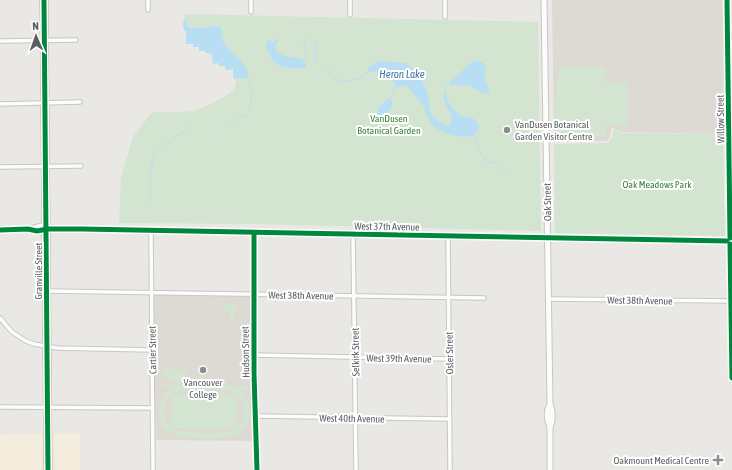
<svg xmlns="http://www.w3.org/2000/svg" width="732" height="470" viewBox="0 0 732 470" font-family="'Asap Condensed',sans-serif">
	<style>
		.commercial { fill: #f4eddd }
		.education { fill: #dddad4 }
		.green { fill: #d3e5d0; fill-rule: evenodd }
		.water { fill: #b8def4 }
		.lines { fill: none; stroke-linecap: round; stroke-linejoin: round }
		.stream { stroke: #b8def4; stroke-width: 1 }
		.street-casing { stroke: #c6c7c6; stroke-width: 5.5 }
		.secondary-casing { stroke: #c6c6c6; stroke-width: 7 }
		.highway-casing { stroke: #c0af93; stroke-width: 9 }
		.street { stroke: #fcfcfb; stroke-width: 3.5 }
		.secondary { stroke: #fcfcfb; stroke-width: 5 }
		.highway { stroke: #ede9e0; stroke-width: 7 }
		.cycleway-casing { stroke: #fff; stroke-width: 8 }
		.cycleway { stroke: #00873e; stroke-width: 5 }
		.poi-dot { fill: #8c8e90; stroke: #fff; stroke-width: 1.5 }
		.labels { text-anchor: middle; stroke-width: 4; stroke-linejoin: round; paint-order: stroke }
		.park-label { font-size: 10px; fill: #3a8239; stroke: #fff }
		.street-label { font-size: 10px; fill: #5a5e62; stroke: #fff }
		.poi-label { font-size: 10px; fill: #5a5e62; stroke: #fff; text-anchor: start }
		.water-label { font-size: 11px; font-style: italic; fill: #3f76a3; stroke: #fff }
	</style>
	<rect width="100%" height="100%" fill="#eae8e4"/>
	<g class="commercial">
		<path d="M80,433V470H55L54,434Z"/>
		<path d="M42,434V466L40,470H0V435Z"/>
	</g>
	<g class="education">
		<path d="M552,0H722L724,38L723,134L620,132L611,127L610,137L607,141H554Z"/>
		<path d="M156,295L251,297L252,441L156,440L153,299Z"/>
	</g>
	<g class="green">
		<path d="M185,14L538,22L541,231L253,224L119,223L121,178L133,137L152,112C165,112 180,113 193,111C201,109 226,97 232,91C235,88 236,83 236,79L233,77V69L226,70L225,66H219V63L213,64L212,54L206,53L205,51H199V47H193V44H186V31H184L183,22L184,21Z"/>
		<path d="M559,67H605V83H627L628,124L606,125V136L560,137L558,127L556,126L555,110Z"/>
		<path d="M614,129L620,133L723,134L725,236L555,233L554,144L608,143L612,138Z"/>
		<path d="M223,304H235L234,321H230V311H223Z"/>
		<path d="M163,369L187,370V383H175L174,378H163Z"/>
		<path d="M161,385L247,386V391H240C247,398 252,406 250,416C246,445 203,437 182,437C157,432 151,407 170,390L168,388L161,387ZM179,390H225C241,393 250,409 241,423C239,427 234,430 229,432C221,434 181,433 174,429C157,419 163,397 179,390Z"/>
		<path d="M175,394H234V397H237V426H234L233,429L174,428V426L171,425L172,396H174Z"/>
	</g>
	<g class="water">
		<path d="M184,19L187,20V25L190,28H204L214,26L221,27L223,34L221,36C223,50 251,61 248,78L234,79L233,77V69L226,70L225,66H219V63L213,64L212,54L206,53L205,51H199V47H193V44H186V31H184L183,22L184,21Z"/>
		<path d="M277,38L278,40C268,58 293,56 303,60L306,64V68C298,69 281,69 274,62C270,59 271,52 266,50V44L268,39L273,43Z"/>
		<path d="M476,60C493,65 483,70 485,80C487,86 490,87 489,93H482L469,85H450L451,81C459,76 468,63 476,60Z"/>
		<path d="M378,61L405,63L412,68L423,82L428,94L430,112L439,122L449,126L451,123V114L448,109L443,97L445,89L447,99L452,108L463,117L475,119L479,126C478,143 448,136 439,130C433,127 430,121 427,115C426,112 424,111 424,107L408,87L406,85C395,88 396,90 392,78L388,76H385C379,73 375,69 368,73V68Z"/>
		<path d="M390,98L393,105C388,110 389,118 381,118L378,114V107Z"/>
	</g>
	<g class="lines">
		<g class="stream">
			<path d="M306,39L304,40C304,47 307,53 306,61"/>
			<path d="M311,39L317,43L315,52V62L318,64"/>
			<path d="M326,67L333,77L341,82L358,79L368,72"/>
			<path d="M248,78L252,94L250,108"/>
			<path d="M444,89L445,84L450,83"/>
			<path d="M391,98L395,87"/>
			<path d="M230,127L239,118L246,115L249,112"/>
			<path d="M215,129L217,128"/>
			<path d="M473,135L481,154L487,161L497,164L506,175"/>
			<path d="M154,156C159,148 168,143 175,137C180,133 185,134 187,127"/>
			<path d="M150,172L154,157"/>
			<path d="M150,176V204"/>
		</g>
		<defs>
			<g id="street">
				<path d="M148,0V10"/>
				<path d="M445,0V17"/>
				<path d="M727,0L730,238"/>
				<path d="M251,12V0"/>
				<path d="M350,15V0"/>
				<path d="M0,41L76,40"/>
				<path d="M0,104L80,102"/>
				<path d="M0,167L81,166"/>
				<path d="M28,229L46,224"/>
				<path d="M47,229L727,241"/>
				<path d="M0,230L28,229L46,234"/>
				<path d="M151,231L153,470"/>
				<path d="M254,233V373L257,470"/>
				<path d="M353,235L356,470"/>
				<path d="M448,236L450,470"/>
				<path d="M730,244L732,378"/>
				<path d="M47,291L484,298"/>
				<path d="M548,299L731,301"/>
				<path d="M0,318L12,332L26,341L34,344L57,348L152,350"/>
				<path d="M254,355L449,359"/>
				<path d="M0,407L153,408"/>
				<path d="M256,416L449,419"/>
			</g>
			<g id="secondary">
				<path d="M544,0L550,404C553,411 553,421 550,427"/>
				<path d="M550,404C546,411 547,420 550,427V470"/>
			</g>
			<path id="highway" d="M44,0L48,470"/>
		</defs>
		<use href="#street" class="street-casing"/>
		<use href="#secondary" class="secondary-casing"/>
		<use href="#highway" class="highway-casing"/>
		<use href="#street" class="street"/>
		<use href="#secondary" class="secondary"/>
		<use href="#highway" class="highway"/>
		<defs>
			<g id="cycleway">
				<path d="M44,0L48,470"/>
				<path d="M727,0L730,238"/>
				<path d="M0,230L28,229L37,231L47,229H82L727,241"/>
				<path d="M254,233V373L257,470"/>
				<path d="M730,244L732,378"/>
			</g>
		</defs>
		<use href="#cycleway" class="cycleway-casing"/>
		<use href="#cycleway" class="cycleway"/>
	</g>
	<g class="poi-dot">
		<circle cx="507" cy="130" r="4"/>
		<circle cx="203" cy="370" r="4"/>
		<path d="M716 454h4v4h4v4h-4v4h-4v-4h-4v-4h4z"/>
	</g>
	<g class="labels">
		<g class="park-label">
			<text x="389" y="122">VanDusen<tspan x="389" dy="12">Botanical Garden</tspan></text>
			<text x="657" y="188">Oak Meadows Park</text>
		</g>
		<g class="street-label">
			<text transform="translate(720 119) rotate(-91)" y="4">Willow Street</text>
			<text transform="translate(547 202) rotate(-91)" y="4">Oak Street</text>
			<text transform="translate(387 226) rotate(1)" y="4">West 37th Avenue</text>
			<text transform="translate(38 271) rotate(-90)" y="4">Granville Street</text>
			<text transform="translate(301 295) rotate(1)" y="4">West 38th Avenue</text>
			<text transform="translate(640 300) rotate(1)" y="4">West 38th Avenue</text>
			<text transform="translate(152 350) rotate(-91)" y="4">Cartier Street</text>
			<text transform="translate(245 352) rotate(-91)" y="4">Hudson Street</text>
			<text transform="translate(355 352) rotate(-91)" y="4">Selkirk Street</text>
			<text transform="translate(449 353) rotate(-91)" y="4">Osler Street</text>
			<text transform="translate(399 358) rotate(1)" y="4">West 39th Avenue</text>
			<text transform="translate(352 418) rotate(1)" y="4">West 40th Avenue</text>
		</g>
		<g class="poi-label">
			<text x="515" y="128">VanDusen Botanical<tspan x="515" dy="12">Garden Visitor Centre</tspan></text>
			<text x="203" y="386" text-anchor="middle">Vancouver<tspan x="203" dy="12">College</tspan></text>
			<text x="709" y="464" text-anchor="end">Oakmount Medical Centre</text>
		</g>
		<g class="water-label">
			<text x="402" y="78">Heron Lake</text>
		</g>
	</g>
	<g transform="translate(36 36) rotate(358)" stroke="#ffffff" stroke-width="3" paint-order="stroke">
	<path d="M0-3L7 15L0 10L-7 15Z" fill="#5a5e62"/>
	<text y="-6" font-size="11" font-weight="bold" text-anchor="middle" fill="#5a5e62">N</text>
	</g>
</svg>
